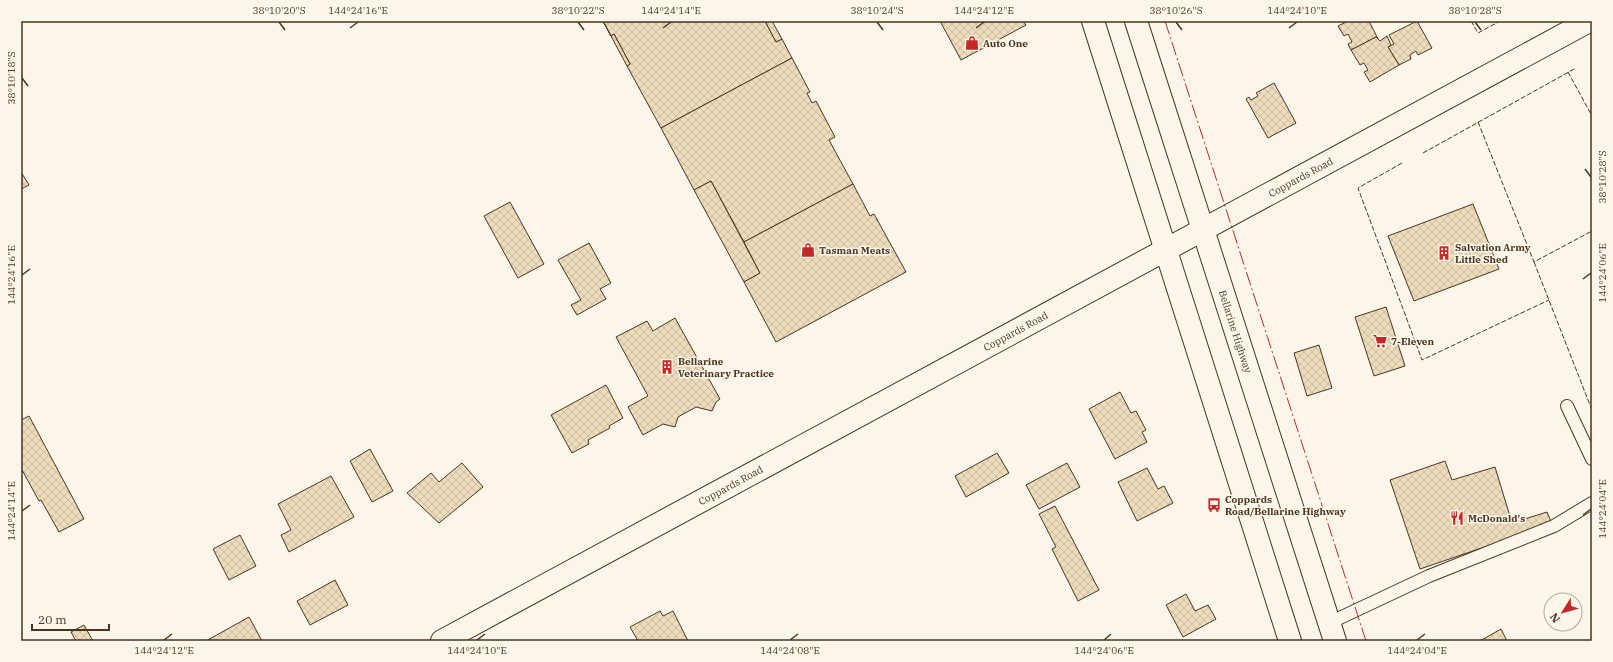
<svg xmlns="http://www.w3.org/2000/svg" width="1613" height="662" viewBox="0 0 1613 662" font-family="'IBM Plex Serif',serif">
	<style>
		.building { fill: url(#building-cross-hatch); stroke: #4a3520 }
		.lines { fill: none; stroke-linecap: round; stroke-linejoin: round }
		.service-casing { stroke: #4a3520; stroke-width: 14 }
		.tertiary-casing { stroke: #4a3520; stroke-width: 24 }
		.trunk-casing { stroke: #4a3520; stroke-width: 24 }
		.service { stroke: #fbf6e9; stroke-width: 12 }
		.tertiary { stroke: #fbf6e9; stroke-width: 22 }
		.trunk { stroke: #fbf6e9; stroke-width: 22 }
		.fence { stroke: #4a3520; stroke-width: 1; stroke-dasharray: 5 2; stroke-linecap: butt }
		.power { stroke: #c62828; stroke-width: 1; stroke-dasharray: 14 3 2 3; stroke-linecap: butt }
		.ticks { fill: none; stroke: #4a3520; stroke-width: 1.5 }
		.labels { text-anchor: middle; stroke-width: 3; stroke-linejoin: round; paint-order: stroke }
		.poi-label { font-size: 10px; font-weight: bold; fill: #4a3520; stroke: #fbf6e9; text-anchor: start }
		.street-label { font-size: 10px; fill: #4a3520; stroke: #fbf6e9 }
		.neatline { fill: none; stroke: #4a3520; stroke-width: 1.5 }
		.ticks-label { font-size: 10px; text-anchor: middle; fill: #4a3520 }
	</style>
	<defs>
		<pattern id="building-cross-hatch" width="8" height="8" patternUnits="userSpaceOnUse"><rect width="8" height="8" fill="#ecdcbc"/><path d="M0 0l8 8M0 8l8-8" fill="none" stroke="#ccbda1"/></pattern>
	</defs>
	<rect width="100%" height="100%" fill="#fbf6e9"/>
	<g class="building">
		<path d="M603,21H765L776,42L782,39L792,58L661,128L627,66L630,64L614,34L611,36Z"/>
		<path d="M603,21L611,36L614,34L630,64L627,66Z"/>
		<path d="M765,21H772L782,39L776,42Z"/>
		<path d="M940,21H1023L1026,25L961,60Z"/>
		<path d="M1348,21H1369L1378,39L1376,37L1351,50L1348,44L1352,42L1348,34L1344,36L1338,26Z"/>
		<path d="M1417,21L1432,48L1418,55L1416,51L1410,55L1411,59L1399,65L1388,47L1394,44L1389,35Z"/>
		<path d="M1387,36L1391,45L1388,47L1399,65L1370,82L1364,72L1368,70L1364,63L1360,65L1351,50L1376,37L1380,41Z"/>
		<path d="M792,58L810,92L807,93L812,103L816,101L835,137L829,140L853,184L744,242L711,181L694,190L661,128Z"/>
		<path d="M1274,83L1296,123L1268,138L1246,99L1249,97L1251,100L1258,96L1256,93Z"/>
		<path d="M21,172L29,185L21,189Z"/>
		<path d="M711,181L760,273L744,282L694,190Z"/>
		<path d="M853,184L870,216L874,214L906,272L776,342L744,282L760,273L744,242Z"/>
		<path d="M510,202L544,264L518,278L484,216Z"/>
		<path d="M1473,204L1499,269L1414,301L1388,236Z"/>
		<path d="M589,243L611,283L600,289L606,299L577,315L571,305L581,300L558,260Z"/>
		<path d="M1386,307L1405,366L1374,376L1355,317Z"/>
		<path d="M675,318L720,399L716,402L712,411L696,407L678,417L675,427L663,424L643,435L628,407L648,396L616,337L647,321L653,331Z"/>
		<path d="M1319,345L1332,388L1307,396L1294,353Z"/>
		<path d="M606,385L623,418L609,426L610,428L588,440L589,444L572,453L551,415Z"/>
		<path d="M1120,392L1131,413L1136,411L1146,430L1142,432L1147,442L1115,459L1089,409Z"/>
		<path d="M29,416L84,519L59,532L41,500L39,501L21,468V420Z"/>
		<path d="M370,449L393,491L372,502L350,461Z"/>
		<path d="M997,453L1009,473L966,497L955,476Z"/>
		<path d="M1445,461L1452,480L1495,467L1512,523L1547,512L1552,524L1420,569L1390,480Z"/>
		<path d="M462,463L483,487L439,523L407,493L431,473L439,482Z"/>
		<path d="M1067,463L1080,487L1039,509L1026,485Z"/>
		<path d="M1147,468L1158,489L1164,486L1173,503L1137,521L1118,482Z"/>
		<path d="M331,476L354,517L289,552L281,535L291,530L278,504Z"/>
		<path d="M1055,506L1099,590L1078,601L1052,549L1056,547L1039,514Z"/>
		<path d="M240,535L256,566L229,580L213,549Z"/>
		<path d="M335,580L348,605L310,625L297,601Z"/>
		<path d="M1186,594L1195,611L1208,605L1216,619L1183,637L1166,605Z"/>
		<path d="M660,611L663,616L673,611L688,641H638L630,627Z"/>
		<path d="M249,617L262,641H206Z"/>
		<path d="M84,625L93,641H76L71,632Z"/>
		<path d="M1501,629L1507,641H1480Z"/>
	</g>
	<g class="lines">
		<defs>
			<g id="service">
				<path d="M1567,406L1592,459"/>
				<path d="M1329,623L1429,576L1554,526L1592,503"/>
			</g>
			<g id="tertiary">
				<path id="s1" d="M442,641L1589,21"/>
			</g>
			<g id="trunk">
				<path d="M1093,21L1290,641"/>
				<path id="s2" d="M1136,21L1335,641"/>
			</g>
		</defs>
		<use href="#service" class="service-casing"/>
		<use href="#tertiary" class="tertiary-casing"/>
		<use href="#trunk" class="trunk-casing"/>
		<use href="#service" class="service"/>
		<use href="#tertiary" class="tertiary"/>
		<use href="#trunk" class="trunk"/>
		<g class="fence">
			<path d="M1471,21L1478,33L1500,21"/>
			<path d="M1568,72L1592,116"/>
			<path d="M1478,122L1534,262L1592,231"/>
			<path d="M1423,153L1576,68"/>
			<path d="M1402,163L1358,188L1422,360L1549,300"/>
			<path d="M1534,262L1592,410"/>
		</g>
		<path class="power" d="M1165,21L1366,641"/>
	</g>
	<path class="ticks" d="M279,22L285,30M578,22L584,30M877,22L883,30M1176,22L1182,30M1475,22L1481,30M350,28L358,22M663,28L671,22M976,28L984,22M1289,28L1297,22M22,78L28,86M1585,169L1591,177M22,275L30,269M1583,279L1591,273M22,511L30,505M1583,515L1591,509M164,640L172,634M477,640L485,634M790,640L798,634M1104,640L1111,634M1417,640L1425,634"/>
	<defs>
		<symbol id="shop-bare" viewBox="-9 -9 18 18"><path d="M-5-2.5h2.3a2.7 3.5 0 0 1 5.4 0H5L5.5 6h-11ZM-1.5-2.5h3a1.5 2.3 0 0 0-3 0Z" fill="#c62828" stroke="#fbf6e9" stroke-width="2.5" paint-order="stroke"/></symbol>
		<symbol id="building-bare" viewBox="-9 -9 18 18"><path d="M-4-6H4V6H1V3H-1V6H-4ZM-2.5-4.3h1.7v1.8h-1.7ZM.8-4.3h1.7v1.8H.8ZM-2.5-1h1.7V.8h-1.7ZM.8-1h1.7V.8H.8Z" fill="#c62828" stroke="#fbf6e9" stroke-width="2.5" paint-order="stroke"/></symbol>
		<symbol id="supermarket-bare" viewBox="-9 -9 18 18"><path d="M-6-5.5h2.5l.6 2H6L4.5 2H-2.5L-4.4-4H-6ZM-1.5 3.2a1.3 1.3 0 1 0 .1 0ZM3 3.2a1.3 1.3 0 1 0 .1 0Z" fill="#c62828" stroke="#fbf6e9" stroke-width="2.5" paint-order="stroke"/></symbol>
		<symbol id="bus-bare" viewBox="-9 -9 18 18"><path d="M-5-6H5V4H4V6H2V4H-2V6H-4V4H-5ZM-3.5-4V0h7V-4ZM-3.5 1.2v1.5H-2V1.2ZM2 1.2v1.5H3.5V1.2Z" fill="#c62828" stroke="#fbf6e9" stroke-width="2.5" paint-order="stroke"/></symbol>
		<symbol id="restaurant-bare" viewBox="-9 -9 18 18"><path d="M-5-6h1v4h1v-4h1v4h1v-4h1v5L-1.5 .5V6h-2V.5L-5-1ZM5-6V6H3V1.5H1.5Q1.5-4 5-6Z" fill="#c62828" stroke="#fbf6e9" stroke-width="2.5" paint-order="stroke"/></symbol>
	</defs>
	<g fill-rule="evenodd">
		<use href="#shop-bare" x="962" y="33" width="20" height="20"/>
		<use href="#shop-bare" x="798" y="240" width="20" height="20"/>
		<use href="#building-bare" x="1434" y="243" width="20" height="20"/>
		<use href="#supermarket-bare" x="1370" y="331" width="20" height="20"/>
		<use href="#building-bare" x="657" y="357" width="20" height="20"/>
		<use href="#bus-bare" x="1204" y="495" width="20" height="20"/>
		<use href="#restaurant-bare" x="1447" y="508" width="20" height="20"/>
	</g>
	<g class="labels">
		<g class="poi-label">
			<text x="983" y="47">Auto One</text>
			<text x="1455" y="251">Salvation Army<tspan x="1455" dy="12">Little Shed</tspan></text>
			<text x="819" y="254">Tasman Meats</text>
			<text x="1391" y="345">7-Eleven</text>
			<text x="678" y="365">Bellarine<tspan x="678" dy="12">Veterinary Practice</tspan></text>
			<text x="1225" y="503">Coppards<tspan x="1225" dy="12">Road/Bellarine Highway</tspan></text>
			<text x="1468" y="522">McDonald's</text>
		</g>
		<g class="street-label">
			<text dy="4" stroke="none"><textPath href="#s1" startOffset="976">Coppards Road</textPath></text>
			<text dy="4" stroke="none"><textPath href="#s1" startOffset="652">Coppards Road</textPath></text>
			<text dy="4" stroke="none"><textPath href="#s2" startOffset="326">Bellarine Highway</textPath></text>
			<text dy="4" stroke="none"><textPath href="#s1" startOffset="328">Coppards Road</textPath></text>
		</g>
	</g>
	<rect width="1613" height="662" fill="none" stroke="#fbf6e9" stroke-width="44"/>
	<g transform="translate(1563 612) rotate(233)"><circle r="19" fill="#fbf6e9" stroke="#b4a999"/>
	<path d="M0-3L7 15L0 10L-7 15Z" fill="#c62828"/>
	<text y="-6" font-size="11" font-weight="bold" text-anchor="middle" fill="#4a3520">N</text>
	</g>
	<path d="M32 624v6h77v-6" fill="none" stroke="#4a3520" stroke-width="2"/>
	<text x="38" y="624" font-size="12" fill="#4a3520" stroke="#fbf6e9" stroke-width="3" paint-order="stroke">20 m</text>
	<rect x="22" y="22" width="1569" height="618" class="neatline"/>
	<g class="ticks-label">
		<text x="279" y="14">38°10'20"S</text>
		<text x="358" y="14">144°24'16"E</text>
		<text x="578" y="14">38°10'22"S</text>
		<text x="671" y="14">144°24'14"E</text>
		<text x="877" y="14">38°10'24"S</text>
		<text x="984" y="14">144°24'12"E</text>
		<text x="1176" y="14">38°10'26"S</text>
		<text x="1297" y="14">144°24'10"E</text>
		<text x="1475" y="14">38°10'28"S</text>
		<text transform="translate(11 78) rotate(-90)" y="4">38°10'18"S</text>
		<text transform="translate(1602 177) rotate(-90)" y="4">38°10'28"S</text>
		<text transform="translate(1602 273) rotate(-90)" y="4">144°24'06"E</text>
		<text transform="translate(11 275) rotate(-90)" y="4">144°24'16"E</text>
		<text transform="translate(1602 509) rotate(-90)" y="4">144°24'04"E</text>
		<text transform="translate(11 511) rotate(-90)" y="4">144°24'14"E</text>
		<text x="164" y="654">144°24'12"E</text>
		<text x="477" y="654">144°24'10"E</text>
		<text x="790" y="654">144°24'08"E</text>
		<text x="1104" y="654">144°24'06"E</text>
		<text x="1417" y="654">144°24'04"E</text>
	</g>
</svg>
